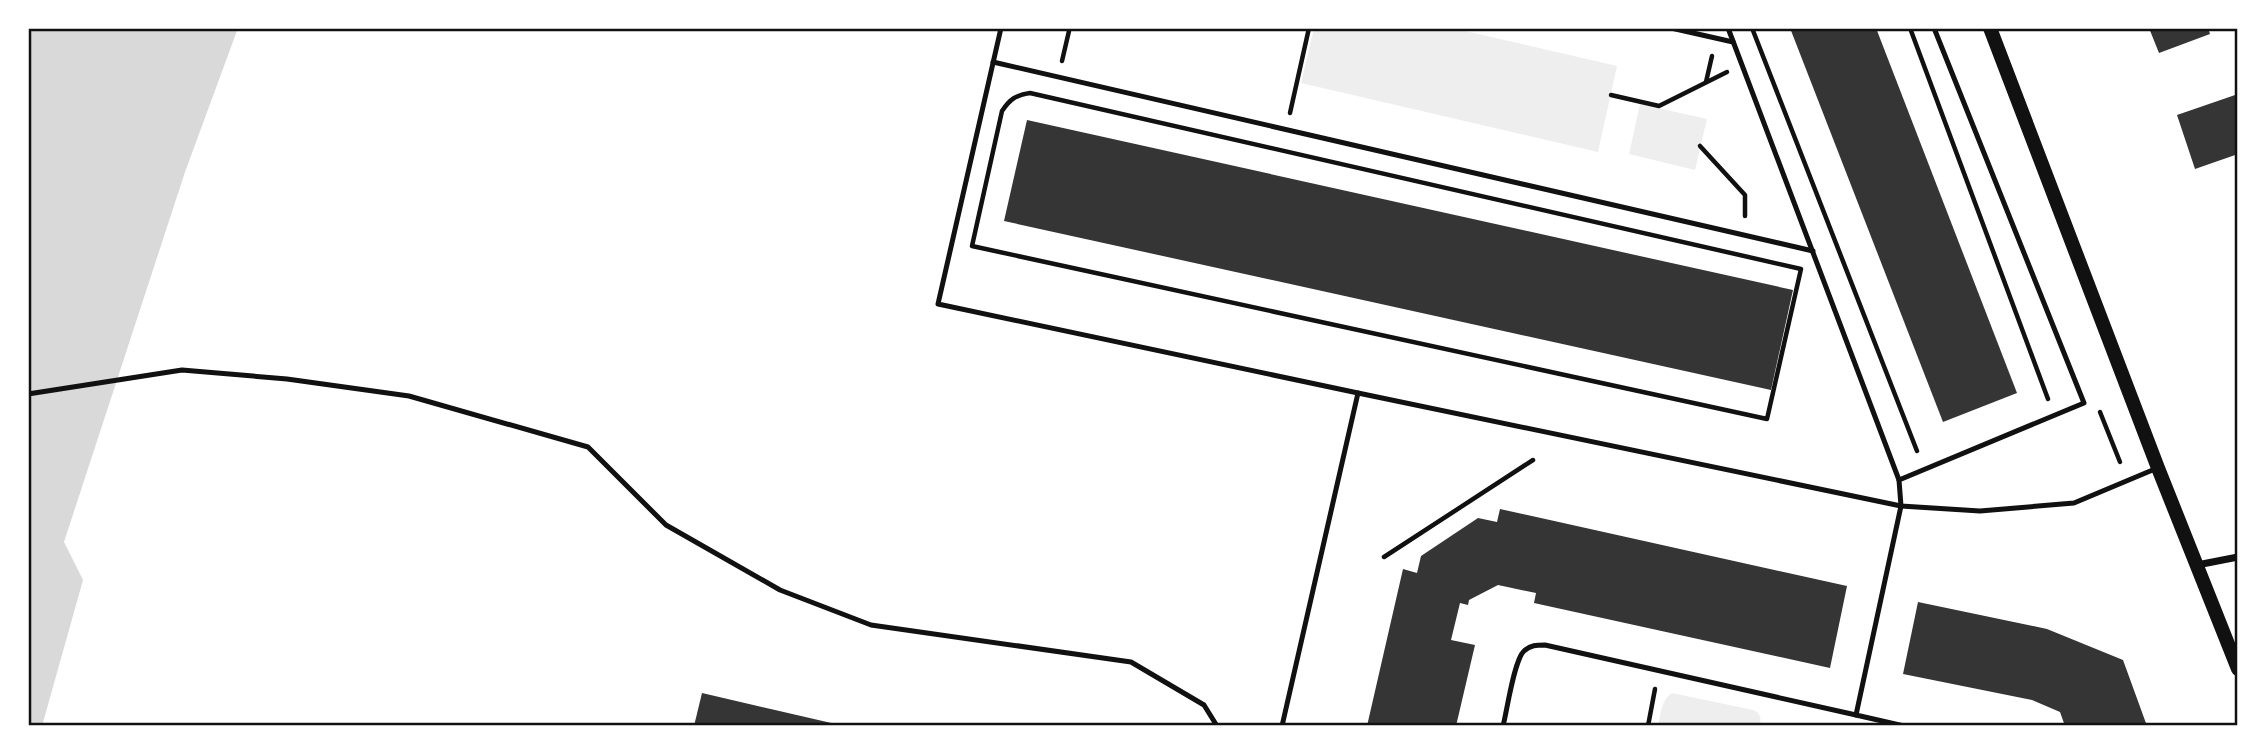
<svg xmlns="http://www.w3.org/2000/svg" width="2266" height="754" viewBox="0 0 2266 754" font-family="Literata,serif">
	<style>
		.green { fill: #eee }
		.water { fill: #d9d9d9 }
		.building { fill: #353535 }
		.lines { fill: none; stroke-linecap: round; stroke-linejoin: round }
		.path { stroke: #111; stroke-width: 4.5 }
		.service { stroke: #111; stroke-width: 5 }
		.minor { stroke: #111; stroke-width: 7 }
		.secondary { stroke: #111; stroke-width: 14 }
		.neatline { fill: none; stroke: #111; stroke-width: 2.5 }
	</style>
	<rect width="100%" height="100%" fill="#fff"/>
	<g class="green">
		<path d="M1314,28H1452L1617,66L1598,152L1301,83Z"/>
		<path d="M1640,104L1707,119L1695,170L1629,154Z"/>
		<path d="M1672,693L1753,710C1761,713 1761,718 1760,726H1658C1661,714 1661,700 1672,693Z"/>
	</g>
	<path class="water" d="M28,28H238L185,172L64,542L83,580L42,726H28Z"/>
	<g class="building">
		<path d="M1790,28H1876L2017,393L1943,422Z"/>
		<path d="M2149,28H2208L2210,34L2159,53Z"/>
		<path d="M2238,94V154L2195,169L2177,115Z"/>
		<path d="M1027,120L1793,290L1771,390L1004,221Z"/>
		<path d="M1500,509L1847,586L1830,668L1534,603L1536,593L1498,585L1469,600L1468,605L1460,603L1451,640L1475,645L1456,726H1367L1403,569L1417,573L1421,556L1478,518L1497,522Z"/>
		<path d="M1918,602L2047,629L2123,660L2147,726H2065L2060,712L2032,700L1903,674Z"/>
		<path d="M702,693L840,725V726H694Z"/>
	</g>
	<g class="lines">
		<g class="path">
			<path d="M1752,28L1917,451"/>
			<path d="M1910,28L2048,399"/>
			<path d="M1062,61L1069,31"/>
			<path d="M1706,82L1712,56"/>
			<path d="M1030,93L1801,269L1767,419L972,246L1002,111C1010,99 1016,95 1030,93Z"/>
			<path d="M1611,95L1659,106L1727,72"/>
			<path d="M1290,113L1309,28"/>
			<path d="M1700,146L1745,195V216"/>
			<path d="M2100,412L2120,462"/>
			<path d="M1384,557L1533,460"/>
			<path d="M1648,726L1655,689"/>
		</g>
		<g class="service">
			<path d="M1001,28L938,304L1358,393"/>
			<path d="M1671,28L1733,42"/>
			<path d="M1728,28L1899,480"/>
			<path d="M993,62L1813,251"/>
			<path d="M28,394L182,370L287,379L409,396L588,447L666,525L780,590L871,625L1131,662L1204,705L1217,726"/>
			<path d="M1282,726L1358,393L1901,506L1980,511L2074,503L2155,469"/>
			<path d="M1503,726C1507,711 1514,660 1524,651C1530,645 1537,645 1545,645L1856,715"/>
			<path d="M1904,726L1856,715L1901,506L1899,480L2084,403L1934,28"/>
		</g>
		<path class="minor" d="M2197,565L2238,557"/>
		<path class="secondary" d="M1990,28L2158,468L2238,669"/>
	</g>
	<rect width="2266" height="754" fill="none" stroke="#ffffff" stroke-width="60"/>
	<rect x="30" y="30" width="2206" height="694" class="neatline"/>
</svg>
